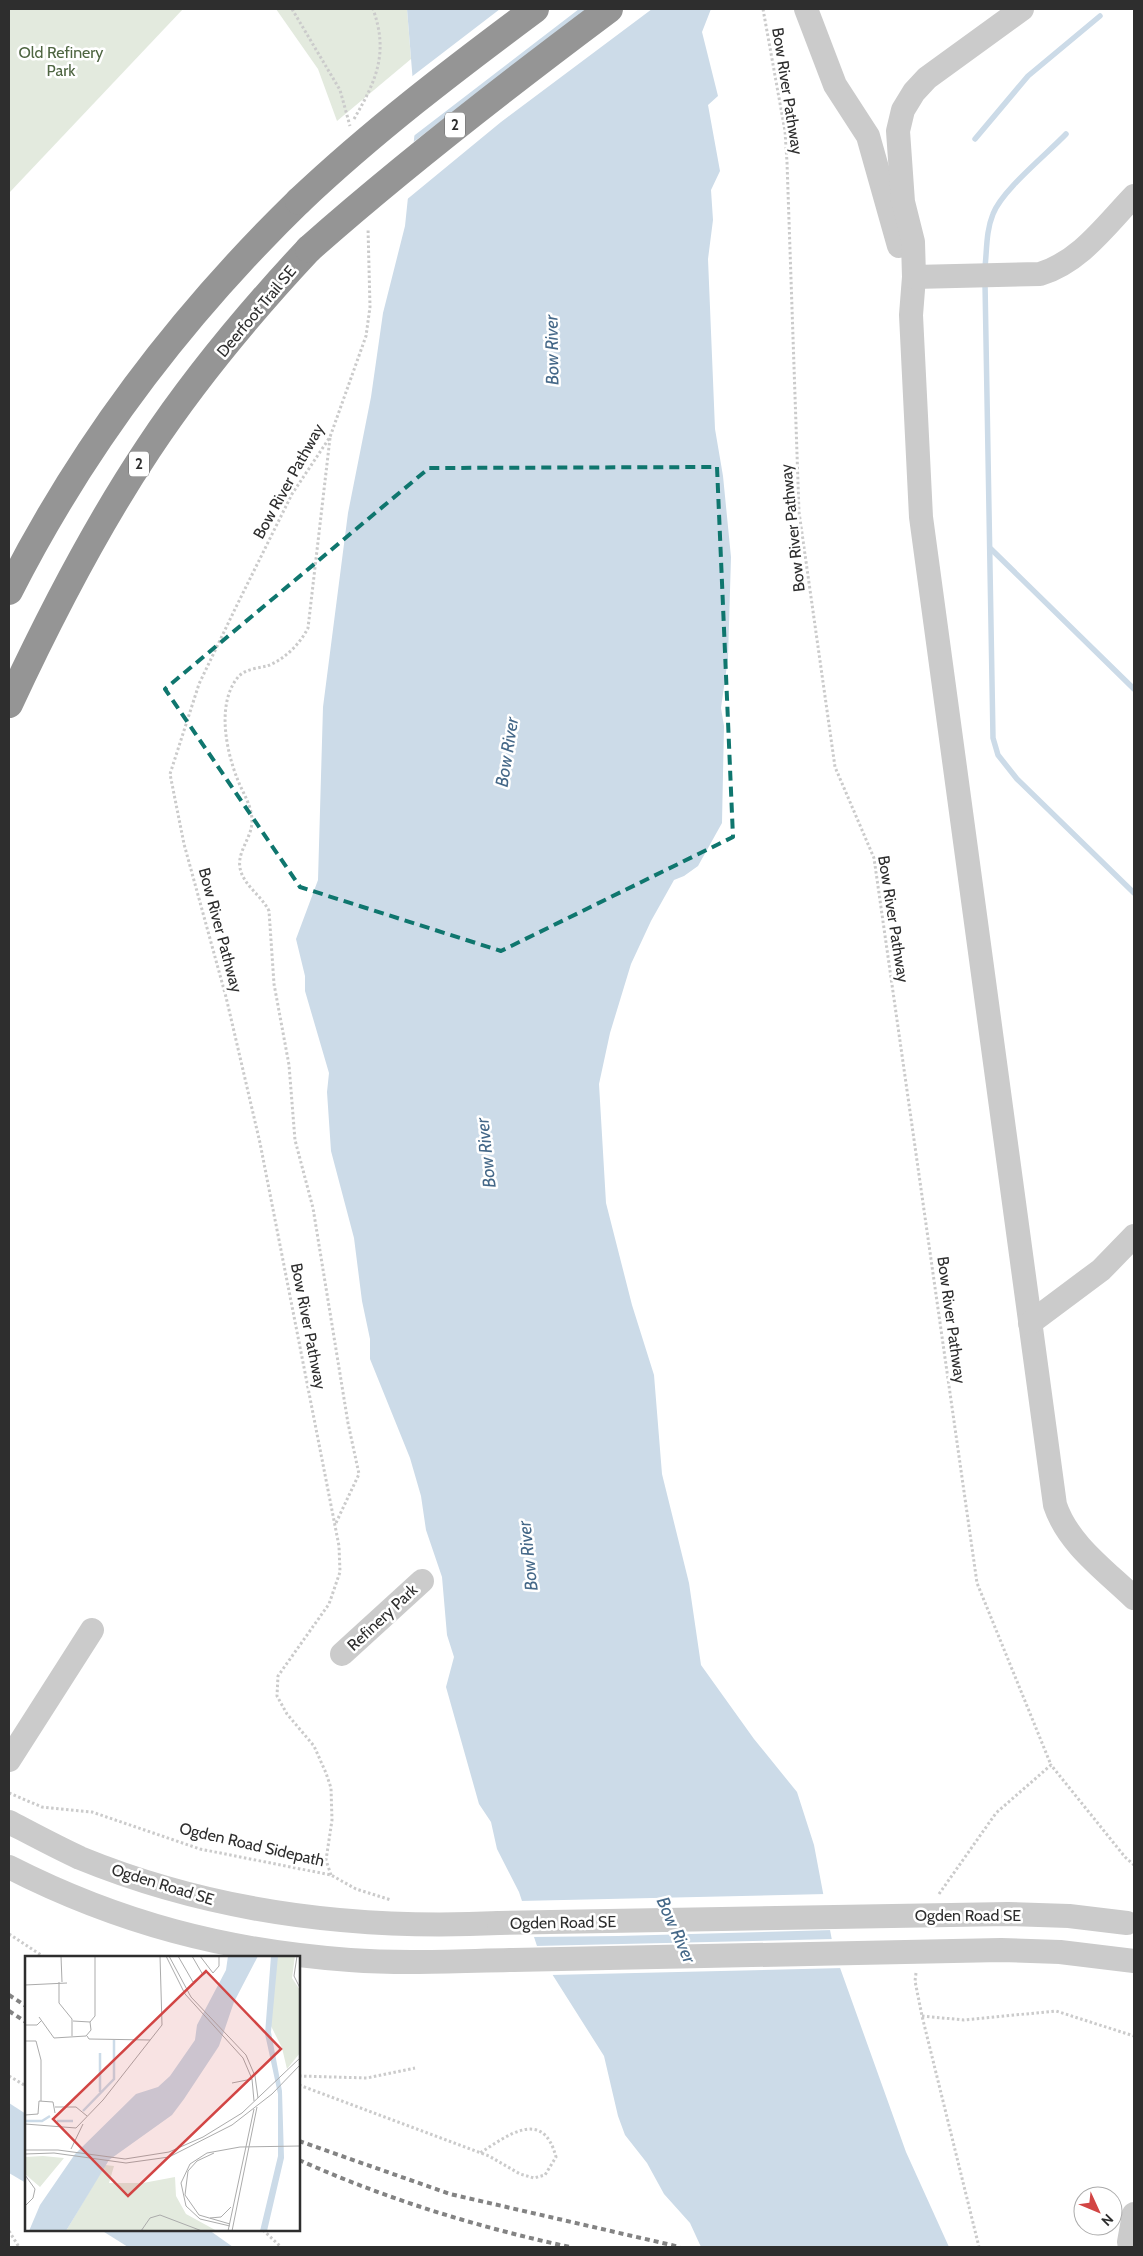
<svg xmlns="http://www.w3.org/2000/svg" width="1143" height="2256" viewBox="0 0 1143 2256" font-family="Cabin,sans-serif">
	<style>
		.green { fill: #e3eade }
		.water { fill: #ccdbe8 }
		.pier { fill: #fff }
		.lines { fill: none; stroke-linecap: round; stroke-linejoin: round }
		.stream { stroke: #ccdbe8; stroke-width: 5.5 }
		.path { stroke: #cbcbcb; stroke-width: 3; stroke-dasharray: 2.5 2.5; stroke-linecap: butt }
		.minor { stroke: #cbcbcb; stroke-width: 24 }
		.highway { stroke: #959595; stroke-width: 28 }
		.rail { stroke: #838383; stroke-width: 4; stroke-dasharray: 5 4; stroke-linecap: butt }
		.minor-bridge { stroke: #cbcbcb; stroke-width: 24 }
		.highway-bridge { stroke: #959595; stroke-width: 28 }
		.marked { fill: none; stroke: #0f766e; stroke-width: 4; stroke-dasharray: 10 6; stroke-linejoin: round }
		.labels { text-anchor: middle; stroke-width: 5; stroke-linejoin: round; paint-order: stroke }
		.shield { fill: #fff; stroke: #6d6d6d; stroke-width: 1 }
		.shield-label { font-size: 15px; font-weight: bold; fill: #2e2e2e }
		.park-label { font-size: 16px; fill: #4e6541; stroke: #fff }
		.street-label { font-size: 16px; fill: #2e2e2e; stroke: #fff }
		.water-label { font-size: 18px; font-style: italic; fill: #456888; stroke: #fff }
		.inset-river { fill: none; stroke: #ccdbe8; stroke-width: 2.5 }
		.inset-road { fill: none; stroke: #ababab; stroke-width: 1 }
		.view { fill: #d24544; fill-opacity: 0.15; stroke: #d24544; stroke-width: 2.5 }
		.inset-edge { fill: none; stroke: #2e2e2e; stroke-width: 2.5 }
	</style>
	<rect width="100%" height="100%" fill="#fff"/>
	<g class="green">
		<path d="M9,9H183L9,193Z"/>
		<path d="M276,9H407L411,59L337,121L318,69Z"/>
	</g>
	<g class="water">
		<path d="M407,9H711L702,32L718,96L708,105L720,171L711,190L713,220L708,259L715,429L723,476L731,557L728,658L721,708L724,726L722,823L698,866L684,876L674,880L651,921L631,964L610,1033L599,1084L606,1203L632,1305L654,1375L662,1474L689,1583L701,1665L754,1739L797,1792L814,1845L834,1951L906,2152L949,2247H701L690,2223L664,2194L647,2163L625,2135L618,2116L604,2056L540,1955L519,1892L497,1849L491,1822L479,1804L446,1687L454,1657L447,1635L442,1577L426,1530L421,1496L410,1458L370,1359V1339L362,1301L354,1238L331,1151L327,1092L329,1073L305,991V976L296,939L318,880L323,707L348,513L371,397L383,313L405,226L416,120Z"/>
		<path d="M9,2103L26,2114V2183L9,2173Z"/>
		<path d="M101,2230H209L233,2247H128Z"/>
	</g>
	<g class="pier">
		<path d="M500,9H579L411,138L413,120L410,78Z"/>
		<path d="M587,9H652L501,122L405,201L411,144Z"/>
		<path d="M826,1894L833,1930L618,1936L531,1937L519,1901Z"/>
		<path d="M834,1939L843,1968L550,1975L535,1946Z"/>
	</g>
	<g class="lines">
		<g class="stream">
			<path d="M975,139L1028,76L1100,16"/>
			<path d="M985,267C987,249 986,231 993,214C1002,190 1047,154 1066,134"/>
			<path d="M985,283L993,738L998,755L1017,779L1134,893"/>
			<path d="M991,549L1134,689"/>
		</g>
		<g class="path">
			<path d="M292,9L340,90L350,126"/>
			<path d="M763,9L785,131L787,162L799,512L835,767L874,858L977,1583L1051,1765"/>
			<path d="M354,119C376,81 389,53 373,9"/>
			<path d="M330,438L308,628C300,644 284,660 267,666C258,668 246,669 239,676C216,702 226,750 237,778C242,792 252,805 252,821C252,838 237,851 240,868C243,885 262,896 269,911L274,984L289,1065L295,1140L313,1208L348,1423L359,1474L335,1525"/>
			<path d="M9,1793L42,1807L92,1812L200,1849L331,1875L356,1889L391,1900"/>
			<path d="M331,1875L326,1860L332,1820L331,1788L326,1773L314,1746L287,1714L277,1696L278,1676L329,1604L340,1572L339,1546L260,1143L226,997L184,844L170,774L199,684L235,609L292,494L330,437L366,336L370,307L368,228"/>
			<path d="M939,1894L996,1813L1051,1765L1125,1857L1134,1865"/>
			<path d="M9,1934L44,1957"/>
			<path d="M916,1973L915,1981L922,2016L979,2247"/>
			<path d="M922,2016L964,2020L1056,2011L1134,2036"/>
			<path d="M9,2076L26,2086"/>
			<path d="M299,2076L367,2078L415,2068"/>
			<path d="M299,2085L489,2156L520,2174L534,2178L545,2175L556,2157C543,2107 507,2136 480,2153"/>
			<path d="M263,2230L281,2247"/>
			<path d="M9,2231L19,2247"/>
		</g>
		<g class="minor">
			<path d="M806,9L835,85L868,136L899,246"/>
			<path d="M1022,9L927,78L914,92L903,110L898,131L903,202L913,242L914,277L911,315L921,517L1055,1505C1068,1544 1105,1570 1134,1598"/>
			<path d="M914,277L1040,274C1080,262 1106,225 1134,196"/>
			<path d="M1030,1323L1101,1270L1134,1236"/>
			<path d="M342,1654L422,1581"/>
			<path d="M9,1760L92,1630"/>
			<path d="M9,1822C32,1834 56,1847 80,1858C212,1912 356,1930 499,1923"/>
			<path d="M9,1867C119,1923 226,1951 350,1960C404,1964 458,1961 513,1960"/>
			<path d="M1129,2242L1134,2214"/>
		</g>
		<g class="highway">
			<path d="M9,591C83,445 181,316 299,201"/>
			<path d="M9,704C50,616 94,530 148,449C195,378 251,311 309,249"/>
		</g>
		<g class="rail">
			<path d="M9,1995L26,2006"/>
			<path d="M9,2011L26,2022"/>
			<path d="M299,2141L450,2194L680,2247"/>
			<path d="M299,2160C386,2199 477,2227 570,2247"/>
		</g>
		<g class="minor-bridge">
			<path d="M499,1923L1008,1914L1069,1916L1127,1923"/>
			<path d="M513,1960L1001,1950L1060,1952L1134,1961"/>
		</g>
		<g class="highway-bridge">
			<path d="M299,201C373,131 453,70 535,9"/>
			<path d="M309,249C405,164 506,86 609,9"/>
		</g>
	</g>
	<path class="marked" d="M717,467L733,837L501,951L300,887L165,689L429,468Z"/>
	<g class="labels">
		<g class="shield">
			<rect x="445" y="112.5" width="20" height="25" rx="4"/>
			<rect x="129" y="451.5" width="20" height="25" rx="4"/>
		</g>
		<g class="shield-label">
			<text x="455" y="130">2</text>
			<text x="139" y="469">2</text>
		</g>
		<g class="park-label">
			<text x="61" y="58">Old Refinery<tspan x="61" dy="18">Park</tspan></text>
		</g>
		<g class="street-label">
			<text transform="translate(788 91) rotate(81)" y="6">Bow River Pathway</text>
			<text transform="translate(256 311) rotate(-50)" y="6">Deerfoot Trail SE</text>
			<text transform="translate(288 481) rotate(-61)" y="6">Bow River Pathway</text>
			<text transform="translate(792 528) rotate(-96)" y="6">Bow River Pathway</text>
			<text transform="translate(894 919) rotate(81)" y="6">Bow River Pathway</text>
			<text transform="translate(221 930) rotate(75)" y="6">Bow River Pathway</text>
			<text transform="translate(952 1320) rotate(82)" y="6">Bow River Pathway</text>
			<text transform="translate(309 1326) rotate(79)" y="6">Bow River Pathway</text>
			<text transform="translate(382 1617) rotate(-43)" y="6">Refinery Park</text>
			<text transform="translate(252 1844) rotate(13)" y="6">Ogden Road Sidepath</text>
			<text transform="translate(163 1884) rotate(17)" y="6">Ogden Road SE</text>
			<text x="968" y="1921">Ogden Road SE</text>
			<text transform="translate(563 1922) rotate(-1)" y="6">Ogden Road SE</text>
		</g>
		<g class="water-label">
			<text transform="translate(552 350) rotate(-91)" y="6">Bow River</text>
			<text transform="translate(507 752) rotate(-81)" y="6">Bow River</text>
			<text transform="translate(486 1153) rotate(-96)" y="6">Bow River</text>
			<text transform="translate(528 1556) rotate(-96)" y="6">Bow River</text>
			<text transform="translate(676 1930) rotate(66)" y="6">Bow River</text>
		</g>
	</g>
	<g transform="translate(25 1956)">
		<rect width="275" height="275" fill="#fff"/>
		<path d="M251,0H270L267,22L275,34V97L262,113L257,92L244,66ZM18,200L39,202L15,231L0,218V201ZM80,209L89,210L84,227H118L150,221L151,240L161,258L192,275H41Z" fill="#e3eade"/>
		<path d="M203,0H233L209,46L194,90L159,143L147,159L84,204L41,275H4L15,249L50,198L111,138L133,131L145,120L170,84L172,69L201,14ZM246,0H253L246,76L257,135L259,202L242,275H235L253,200V138L240,78Z" fill="#ccdbe8"/>
		<path class="inset-river" d="M75,136V97M58,155L89,123V84M0,165H17L25,160M32,165H48"/>
		<path class="inset-road" d="M36,0L37,26M141,0L160,38L218,102L227,123L229,145M144,0L166,41L221,99L230,120L233,142M153,0L168,26L181,17M167,0L178,19M175,0L188,17L194,10V0M272,0L269,20L275,32M34,26V47L47,63V80M0,29L42,27M14,61L29,82L61,80L66,74L65,66M48,65L65,66M65,66L70,60V0M0,69H12L17,64M62,80L64,83L125,84M0,85H11L16,104V145M207,127L227,123M30,151H51L62,160M0,159L13,158L14,145L28,146L30,157M0,168L51,172L78,144L137,69L135,0M46,193L58,168M0,194H33L100,203L144,196L178,181L217,157L275,102M189,197L172,205L163,215L160,239L174,259L205,268M0,198L29,197L101,207L144,201L207,169L247,138L275,109M0,219L10,233L8,242L0,250M185,262L196,261L206,251M205,270L175,263L161,250L156,227L165,208L182,197L215,191L275,190M116,275L125,262L135,259L177,275M203,275L229,153M207,275L232,151"/>
		<path class="view" d="M181,15L256,93L103,240L28,163Z"/>
		<rect width="275" height="275" class="inset-edge"/>
	</g>
	<rect width="1143" height="2256" fill="none" stroke="#2e2e2e" stroke-width="20"/>
	<g transform="translate(1098 2211) rotate(134)"><circle r="24" fill="#ffffff" stroke="#ababab"/>
	<path d="M0-4L9 19L0 12L-9 19Z" fill="#d24544"/>
	<text y="-8" font-size="14" font-weight="bold" text-anchor="middle" fill="#2e2e2e">N</text>
	</g>
</svg>
